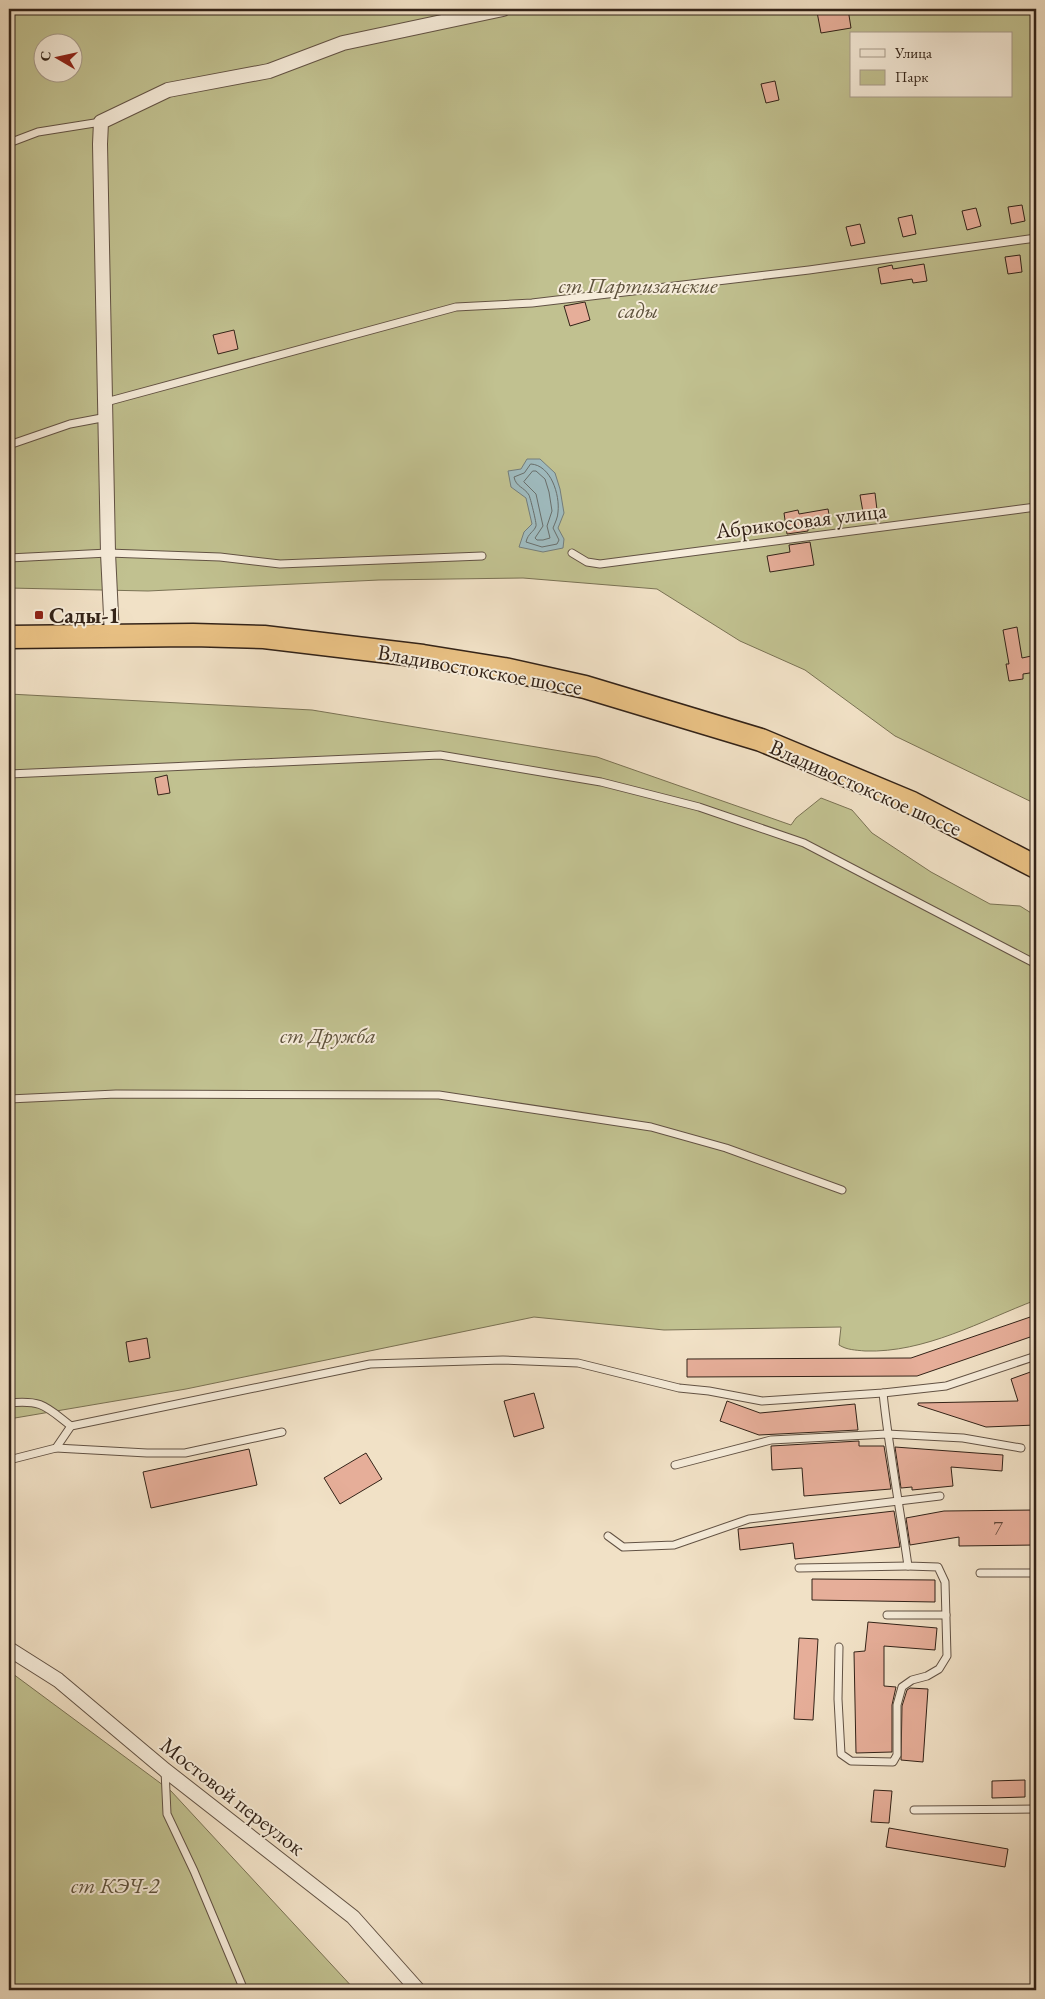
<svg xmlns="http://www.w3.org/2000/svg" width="1045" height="1999" viewBox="0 0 1045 1999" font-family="'EB Garamond',serif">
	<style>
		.green { fill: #c1c190; stroke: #7a7254; fill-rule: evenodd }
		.water { fill: #9fbbbf; stroke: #747e7c }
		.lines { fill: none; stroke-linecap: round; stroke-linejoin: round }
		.shore { stroke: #696f6c; stroke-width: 1 }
		.building { fill: #e6ae99; stroke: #332318 }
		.service-casing { stroke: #625244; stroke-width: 9 }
		.minor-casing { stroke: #625244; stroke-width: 16 }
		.trunk-casing { stroke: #332318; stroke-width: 25 }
		.service { stroke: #f6ecda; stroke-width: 7 }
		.minor { stroke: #f6ecda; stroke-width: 14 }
		.trunk { stroke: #e8c083; stroke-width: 22 }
		.poi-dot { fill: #8f2418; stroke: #f6ecda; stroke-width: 2 }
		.labels { text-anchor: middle; stroke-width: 4; stroke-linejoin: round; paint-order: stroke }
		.number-label { font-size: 20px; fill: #604638 }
		.park-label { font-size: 22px; font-style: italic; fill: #5e523c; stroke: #f6ecda }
		.street-label { font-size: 22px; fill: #332318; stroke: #f6ecda }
		.poi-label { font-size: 22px; font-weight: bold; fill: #332318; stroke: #f6ecda; text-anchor: start }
	</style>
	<rect width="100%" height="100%" fill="#f1e1c6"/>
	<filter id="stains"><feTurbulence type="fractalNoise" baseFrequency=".004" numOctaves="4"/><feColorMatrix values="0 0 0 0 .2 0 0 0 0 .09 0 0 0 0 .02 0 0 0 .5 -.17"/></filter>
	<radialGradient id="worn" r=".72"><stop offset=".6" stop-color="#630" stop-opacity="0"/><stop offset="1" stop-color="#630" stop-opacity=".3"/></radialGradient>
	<g class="green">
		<path d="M9,9H1036V804L895,736L805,670L740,641L657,589L523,578L379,580L148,591L9,588ZM851,34H1011V96H851ZM42,42H72V72H42Z"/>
		<path d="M9,694L312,710L597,757L791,825L796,818L821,798L852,810L872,833L931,872L990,904L1020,906L1036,916V1300C981,1321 925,1353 865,1351C855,1350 847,1350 839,1345L841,1327L664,1330L534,1317L186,1389L9,1419Z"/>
		<path d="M9,1671L171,1791L355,1990H9Z"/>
	</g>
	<path class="water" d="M527,459H540L555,473L560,489L564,513L558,528L564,539L563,548L543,552L519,547L524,532L532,524L526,498L511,487L508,471L521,469Z"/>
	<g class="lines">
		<g class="shore">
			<path d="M531,464C551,465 560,495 558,512C558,517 555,523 553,528L559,540L557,544L542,547L526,542C528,533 534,532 536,526C537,524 530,497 529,495C524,487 516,487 514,477L524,473Z"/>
			<path d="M533,471H536L545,479L549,492L552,511L547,526L550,538L543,540H537L535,538L543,526L536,494L524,482Z"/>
		</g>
	</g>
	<g class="building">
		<path d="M838,9H848L851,28L821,33L817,12Z"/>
		<path d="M775,81L779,100L766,103L761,84Z"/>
		<path d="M1022,205L1025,221L1011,224L1008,207Z"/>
		<path d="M976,208L981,226L967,230L962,211Z"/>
		<path d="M912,215L916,234L903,237L898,218Z"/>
		<path d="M860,224L865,243L851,246L846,227Z"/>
		<path d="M1020,255L1022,272L1008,274L1005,257Z"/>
		<path d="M924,264L927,281L913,283L912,279L881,284L878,268L892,265L893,269Z"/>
		<path d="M585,302L590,320L570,326L564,306Z"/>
		<path d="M234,330L238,349L218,354L213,335Z"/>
		<path d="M875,493L877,510L863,512L860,495Z"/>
		<path d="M828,509L831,525L808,529V531L787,534L784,513L798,510L799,514Z"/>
		<path d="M810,542L814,565L770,572L767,556L790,552L789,545Z"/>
		<path d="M1017,627L1022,658L1036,655V672L1023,674V679L1009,681L1006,664H1009L1003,630Z"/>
		<path d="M167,775L170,793L158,795L155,778Z"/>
		<path d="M1036,1315V1335L917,1376L687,1377V1359L911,1358Z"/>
		<path d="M147,1338L150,1358L129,1362L126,1342Z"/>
		<path d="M1036,1370V1425L986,1427L918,1405V1403L1018,1401L1011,1379Z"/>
		<path d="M534,1393L544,1428L514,1437L504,1401Z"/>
		<path d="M727,1401L760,1413L855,1404L858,1430L759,1435L720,1421Z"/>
		<path d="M859,1441V1446H884L891,1489L804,1496L802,1468L772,1470L771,1446Z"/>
		<path d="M895,1447L1003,1455L1002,1471L951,1467L953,1486L912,1490V1487L901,1488Z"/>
		<path d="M249,1449L257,1485L151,1508L143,1472Z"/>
		<path d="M366,1453L382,1479L340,1504L324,1478Z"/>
		<path d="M1036,1510V1545L959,1546V1537L910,1545L906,1518L944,1511Z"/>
		<path d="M894,1511L900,1547L795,1559L793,1543L740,1550L738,1529Z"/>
		<path d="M812,1579L935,1580V1602L812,1600Z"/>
		<path d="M868,1622L937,1628L935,1650L884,1646V1686L896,1687L892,1705V1752L856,1753L854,1652L865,1651Z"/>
		<path d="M799,1638L818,1639L813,1720L794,1719Z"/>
		<path d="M910,1688L928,1689L923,1762L901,1760L902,1706L907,1690Z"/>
		<path d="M1025,1780V1797L992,1798V1781Z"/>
		<path d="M874,1790L892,1791L889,1823L871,1822Z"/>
		<path d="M889,1828L1008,1849L1005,1867L886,1847Z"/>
	</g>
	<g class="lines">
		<defs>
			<g id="service">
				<path d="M9,143L38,132L101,122"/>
				<path d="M106,402L456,307L532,303L809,270L1036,238"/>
				<path d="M9,445L70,424L107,417"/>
				<path d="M572,553L587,562L600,564L1036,507"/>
				<path d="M9,558L108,553L220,557L280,564L482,556"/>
				<path d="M9,774L440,755L601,782L699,807L804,843L1036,964"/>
				<path d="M9,1099L116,1094L439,1095L651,1127L726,1148L842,1190"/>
				<path d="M9,1403C43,1400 45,1406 71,1426"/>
				<path d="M56,1448L147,1453H185L282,1432"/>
				<path d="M9,1460L56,1448L71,1426L370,1364L503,1360L578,1363L679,1388L709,1391L762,1401L883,1393L946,1386L1036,1356"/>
				<path d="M675,1465L771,1440L887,1434L963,1438L1021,1448"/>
				<path d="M608,1536L623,1547L674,1545L749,1519L940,1496"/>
				<path d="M799,1568L908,1566"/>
				<path d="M980,1573H1036"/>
				<path d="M887,1615H946"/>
				<path d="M839,1647L838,1699L841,1754L851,1761L893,1762L897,1755V1705L902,1687L912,1680L927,1676L939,1669L947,1656L945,1582L938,1567L908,1566C900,1508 889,1451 883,1393"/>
				<path d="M165,1770L167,1814L194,1871L244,1990"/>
				<path d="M914,1810L1036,1809"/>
			</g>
			<g id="minor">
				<path d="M112,636L108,553L100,144L101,122L168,90L269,71L343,43L503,9"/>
				<path d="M9,1649L58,1680L165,1770L353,1917L418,1990"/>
			</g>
			<path id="trunk" d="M9,637L193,635L264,637L423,656L504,669L585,687L761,740L912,803L1036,867"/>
		</defs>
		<use href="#service" class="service-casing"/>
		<use href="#minor" class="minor-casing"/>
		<use href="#trunk" class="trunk-casing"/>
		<use href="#service" class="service"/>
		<use href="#minor" class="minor"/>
		<use href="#trunk" class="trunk"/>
	</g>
	<rect class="poi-dot" x="34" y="610" width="10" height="10" rx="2.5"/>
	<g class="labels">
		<g class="number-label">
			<text x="998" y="1535">7</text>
		</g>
		<g class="park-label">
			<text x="638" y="293">ст Партизанские<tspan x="638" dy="25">сады</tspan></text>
			<text x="328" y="1043">ст Дружба</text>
			<text x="115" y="1893">ст КЭЧ-2</text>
		</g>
		<g class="street-label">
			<text transform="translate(801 520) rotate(-7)" y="8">Абрикосовая улица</text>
			<text transform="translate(480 669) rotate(10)" y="8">Владивостокское шоссе</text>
			<text transform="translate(866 787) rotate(24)" y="8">Владивостокское шоссе</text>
			<text transform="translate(233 1796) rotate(38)" y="8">Мостовой переулок</text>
		</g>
		<g class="poi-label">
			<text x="49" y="623">Сады-1</text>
		</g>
	</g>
	<rect width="1045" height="1999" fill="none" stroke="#f1e1c6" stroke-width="30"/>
	<rect x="10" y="10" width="1025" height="1979" fill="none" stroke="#332318" stroke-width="2.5"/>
	<rect x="15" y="15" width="1015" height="1969" fill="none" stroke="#332318"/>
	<rect x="850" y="32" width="162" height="65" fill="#f6ecda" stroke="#a89c8c"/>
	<rect x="860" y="49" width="25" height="8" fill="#f6ecda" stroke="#a89c8c"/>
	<text x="895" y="58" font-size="15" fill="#332318">Улица</text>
	<rect x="860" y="70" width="25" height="15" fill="#c1c190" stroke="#a89c8c"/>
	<text x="895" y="82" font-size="15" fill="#332318">Парк</text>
	<g transform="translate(58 58) rotate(279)"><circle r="24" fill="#f6ecda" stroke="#a89c8c"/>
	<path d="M0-4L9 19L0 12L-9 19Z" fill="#8f2418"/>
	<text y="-8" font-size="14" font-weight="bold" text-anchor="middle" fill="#332318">С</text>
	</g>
	<rect width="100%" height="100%" filter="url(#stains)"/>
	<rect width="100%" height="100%" fill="url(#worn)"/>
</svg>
